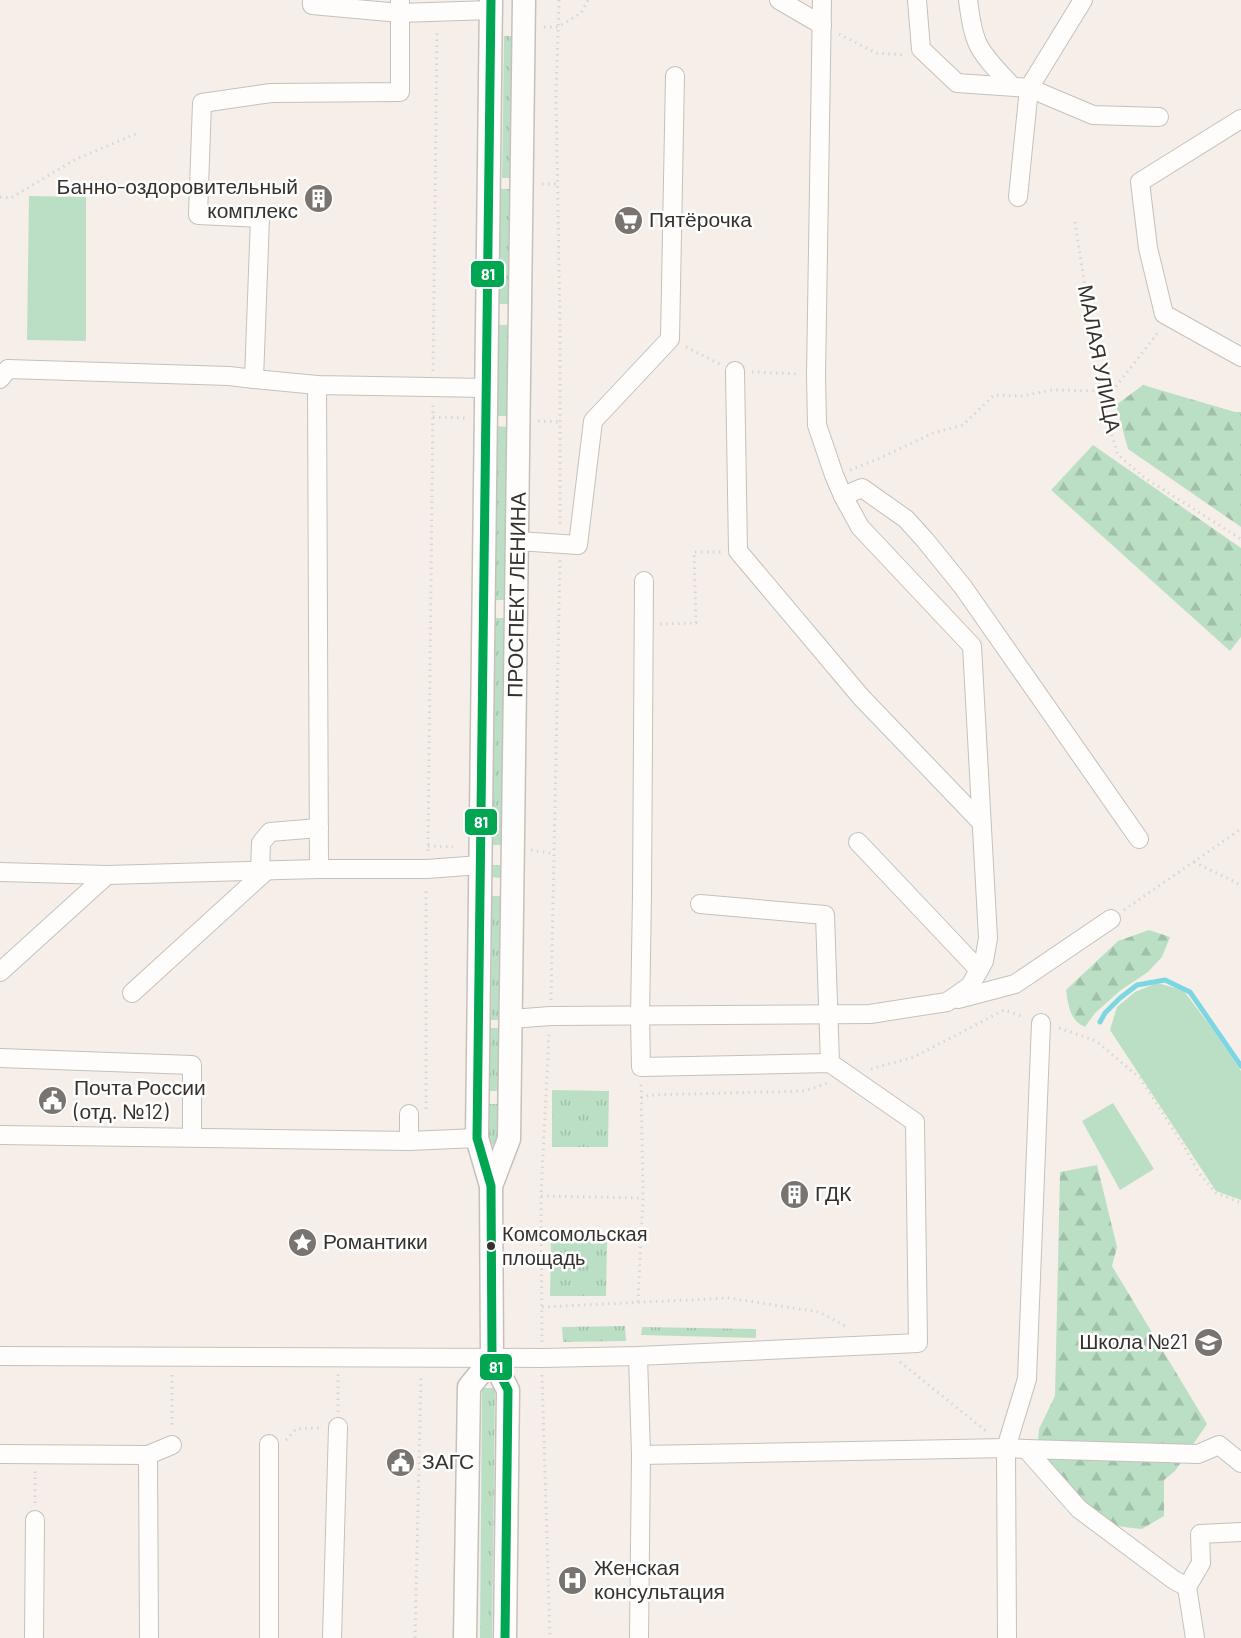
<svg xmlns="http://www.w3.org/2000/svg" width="1241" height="1638" viewBox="0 0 1241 1638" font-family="Barlow,sans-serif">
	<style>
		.grass { fill: url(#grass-tufts) }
		.forest { fill: url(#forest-firs) }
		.pitch { fill: #bbdfc5 }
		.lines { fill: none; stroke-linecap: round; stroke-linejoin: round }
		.stream { stroke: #7cd7e3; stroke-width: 5 }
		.minor-casing { stroke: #c6c0bb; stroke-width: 20 }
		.major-casing { stroke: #c6c0bb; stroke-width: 25 }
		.path { stroke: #d8d6d4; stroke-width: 3; stroke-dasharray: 1.5 4.5; stroke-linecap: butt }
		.minor { stroke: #fefdfc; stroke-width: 18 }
		.major { stroke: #fefdfc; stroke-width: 22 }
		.bus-1-casing { stroke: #fefefe; stroke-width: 14 }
		.bus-1 { stroke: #00a651; stroke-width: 9 }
		.bus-dot { fill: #36312d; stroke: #fefefe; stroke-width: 2 }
		.labels { text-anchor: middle; stroke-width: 5; stroke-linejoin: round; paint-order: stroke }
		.bus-label { font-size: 20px; fill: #36312d; stroke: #fefefe; text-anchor: start }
		.poi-label { font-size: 21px; fill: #36312d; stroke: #fefefe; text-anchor: start }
		.street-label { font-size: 21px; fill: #36312d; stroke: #fefefe }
		.line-badge { stroke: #fefefe; stroke-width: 2 }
		.badge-label { font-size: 16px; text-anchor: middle; font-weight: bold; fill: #fff }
	</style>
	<defs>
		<pattern id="grass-tufts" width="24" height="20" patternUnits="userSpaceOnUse" patternTransform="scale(1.5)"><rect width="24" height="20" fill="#bbdfc5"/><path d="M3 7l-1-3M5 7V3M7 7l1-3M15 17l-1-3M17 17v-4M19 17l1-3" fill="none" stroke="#a1c0aa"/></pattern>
		<pattern id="forest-firs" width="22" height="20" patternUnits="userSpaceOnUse" patternTransform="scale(1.5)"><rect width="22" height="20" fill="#bbdfc5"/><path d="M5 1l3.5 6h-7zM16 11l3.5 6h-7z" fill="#a1c0aa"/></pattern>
	</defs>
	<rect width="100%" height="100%" fill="#f6efe9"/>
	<g class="grass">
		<path d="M504,36H515L514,178H502Z"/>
		<path d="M500,189H511V304H499Z"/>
		<path d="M499,325H510L508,416H497Z"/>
		<path d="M496,426L507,427L505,600H494Z"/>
		<path d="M494,618H506L504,845H491Z"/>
		<path d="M492,865H504L503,1020H491L492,896H501V878L491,877Z"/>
		<path d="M489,1028H502L500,1140L494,1146L488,1140V1104H497V1091H488Z"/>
		<path d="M552,1090L609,1091L608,1147H552Z"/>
		<path d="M551,1240H607L606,1296H550Z"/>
		<path d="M625,1326L626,1341L563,1342L562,1327Z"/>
		<path d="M642,1327L756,1329V1338L641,1335Z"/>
		<path d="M482,1388H495L492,1638H480Z"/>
	</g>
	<g class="forest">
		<path d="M1143,385L1235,412H1241V527L1128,449L1116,405Z"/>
		<path d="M1093,445L1241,548V637L1230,651L1051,490Z"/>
		<path d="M1149,930L1170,937L1162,957L1148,972L1121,990L1095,1013L1085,1027C1069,1020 1069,1006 1066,990L1118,941Z"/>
		<path d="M1097,1165L1117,1247L1112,1266L1207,1424L1175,1471L1164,1480V1516L1142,1529C1132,1528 1120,1527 1110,1524C1078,1514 1054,1468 1038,1441L1039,1429L1055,1396L1060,1172Z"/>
	</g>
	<g class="pitch">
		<path d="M29,196L86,197V341L27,340Z"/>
		<path d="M1157,983L1183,990L1211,1027L1241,1071V1200L1216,1191L1110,1030L1117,1007L1135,992Z"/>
		<path d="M1113,1103L1154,1169L1120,1190L1082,1121Z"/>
	</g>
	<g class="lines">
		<path class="stream" d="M1100,1022L1105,1013L1120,998L1137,985L1165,980L1190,992L1241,1066"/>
		<defs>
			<g id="minor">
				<path d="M312,0V5L400,13L491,10"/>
				<path d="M400,0V92L271,93L202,103L198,215L260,218L254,379L317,385L486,388"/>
				<path d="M779,0L822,25"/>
				<path d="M917,0L921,49L957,83L1029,88L1093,115L1159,117"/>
				<path d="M968,0C970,14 971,28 977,42C983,57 1001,74 1012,86"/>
				<path d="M1241,119L1140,182L1148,248L1164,314L1241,357"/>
				<path d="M1018,197L1029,88L1083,0"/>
				<path d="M735,371L738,551L861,697L981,822"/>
				<path d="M0,379L8,369L229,376L254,379"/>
				<path d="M317,385L319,869"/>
				<path d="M843,496L862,488L906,519L925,540L963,587L1139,839"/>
				<path d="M518,541L578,545L593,421L670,339L675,76"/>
				<path d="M858,842L979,970"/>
				<path d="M260,871L261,843L270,832L319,828"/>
				<path d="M0,872L107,875L319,869H427L480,865"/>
				<path d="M700,904L825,915L830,1063"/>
				<path d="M0,972L107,875"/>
				<path d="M132,993L267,870"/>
				<path d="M958,999L1015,984L1111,919"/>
				<path d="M512,1019L550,1016L870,1014L947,1002L970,986L984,961L988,938L972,646L860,527L843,496L834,475L817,425L816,375L822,0"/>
				<path d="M0,1058L192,1065V1137"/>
				<path d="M0,1135L409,1141L477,1138"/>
				<path d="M409,1141V1114"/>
				<path d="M0,1356L542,1358L638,1356L918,1343L915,1122L830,1063L641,1067L640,1017L642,895L644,581"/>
				<path d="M638,1356L641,1455L1006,1448L1026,1449L1198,1454L1219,1445L1241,1463"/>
				<path d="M269,1444V1638"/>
				<path d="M1026,1449L1079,1509L1174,1580L1187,1587"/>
				<path d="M0,1454L148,1455L149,1638"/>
				<path d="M148,1455L172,1445"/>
				<path d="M34,1638L35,1520"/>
				<path d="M332,1638L338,1427"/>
				<path d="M639,1638L641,1455"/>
				<path d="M1007,1638L1006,1448L1027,1379L1041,1023"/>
				<path d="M1195,1638L1187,1587L1201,1563L1200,1534L1241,1532"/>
			</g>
			<g id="major">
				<path d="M491,0L477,1138L491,1186L492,1359L508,1390L505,1638"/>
				<path d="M491,1186L509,1139L524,0"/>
				<path d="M465,1638L469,1387L492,1359"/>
			</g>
		</defs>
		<use href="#minor" class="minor-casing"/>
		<use href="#major" class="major-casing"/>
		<g class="path">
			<path d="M559,0L556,96L560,326V526"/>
			<path d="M544,27H558L581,13L588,0"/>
			<path d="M839,34L876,53L905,55"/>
			<path d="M542,184H557"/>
			<path d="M0,197L11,198L76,159L138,133"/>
			<path d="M1075,222L1104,409L1118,455L1145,478L1241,539"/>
			<path d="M686,347L720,364"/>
			<path d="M433,371L437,30"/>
			<path d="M752,372L800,374"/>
			<path d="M1105,408L1114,389L1160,330"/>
			<path d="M433,417L465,418"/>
			<path d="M538,421L560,422"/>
			<path d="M850,470L878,459L933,433L963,425L994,395L1022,396L1052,390L1100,391"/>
			<path d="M660,624L696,623L694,552H722"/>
			<path d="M428,846L453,847"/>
			<path d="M531,850L554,854"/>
			<path d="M428,851L433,405"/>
			<path d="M1194,862L1241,885"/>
			<path d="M1124,910L1241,829"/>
			<path d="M551,1000L560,560"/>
			<path d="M1059,1028L1096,1041L1140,1078L1185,1148L1199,1173L1216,1193L1241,1203"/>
			<path d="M871,1069L914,1057L1004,1010L1024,1017"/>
			<path d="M641,1098L650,1095L805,1091L828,1083"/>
			<path d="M426,1109V887"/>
			<path d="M541,1196L643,1198"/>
			<path d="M638,1302L643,1198L641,1084"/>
			<path d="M542,1307L729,1298L819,1312L849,1328"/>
			<path d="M542,1342L541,1196L549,1034"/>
			<path d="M900,1362L986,1431"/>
			<path d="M172,1375V1428"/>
			<path d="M542,1375L550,1638"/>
			<path d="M338,1412V1373"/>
			<path d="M286,1440L296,1429L320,1428"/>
			<path d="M35,1503V1471"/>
			<path d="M415,1638L421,1376"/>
		</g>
		<use href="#minor" class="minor"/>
		<use href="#major" class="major"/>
		<defs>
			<path id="bus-1" d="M491,0L477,1138L491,1186L492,1359L508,1390L505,1638"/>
		</defs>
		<use href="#bus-1" class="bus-1-casing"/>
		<use href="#bus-1" class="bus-1"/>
	</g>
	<defs>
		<symbol id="building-disc" viewBox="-11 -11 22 22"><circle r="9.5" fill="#79746f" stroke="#fefefe"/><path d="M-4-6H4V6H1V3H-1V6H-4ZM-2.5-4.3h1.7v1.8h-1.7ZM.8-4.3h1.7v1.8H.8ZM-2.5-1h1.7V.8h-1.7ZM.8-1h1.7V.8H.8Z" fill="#fff"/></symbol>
		<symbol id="supermarket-disc" viewBox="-11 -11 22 22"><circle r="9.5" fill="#79746f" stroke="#fefefe"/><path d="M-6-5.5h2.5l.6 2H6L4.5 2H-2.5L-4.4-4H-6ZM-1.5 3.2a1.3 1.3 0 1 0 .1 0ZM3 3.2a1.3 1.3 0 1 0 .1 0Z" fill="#fff"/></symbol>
		<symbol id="civic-disc" viewBox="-11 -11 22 22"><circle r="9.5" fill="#79746f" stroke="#fefefe"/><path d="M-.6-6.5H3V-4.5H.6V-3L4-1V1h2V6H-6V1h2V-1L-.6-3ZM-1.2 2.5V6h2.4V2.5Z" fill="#fff"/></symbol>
		<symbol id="sight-disc" viewBox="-11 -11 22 22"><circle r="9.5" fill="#79746f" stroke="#fefefe"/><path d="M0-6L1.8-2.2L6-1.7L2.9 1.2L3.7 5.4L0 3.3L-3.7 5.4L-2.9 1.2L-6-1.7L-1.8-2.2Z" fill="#fff"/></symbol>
		<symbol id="school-disc" viewBox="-11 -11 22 22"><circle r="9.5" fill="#79746f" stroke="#fefefe"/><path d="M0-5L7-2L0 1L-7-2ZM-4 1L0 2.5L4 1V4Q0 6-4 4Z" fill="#fff"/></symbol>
		<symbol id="hospital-disc" viewBox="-11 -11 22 22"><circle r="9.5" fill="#79746f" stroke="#fefefe"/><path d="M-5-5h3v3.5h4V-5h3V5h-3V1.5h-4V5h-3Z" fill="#fff"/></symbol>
	</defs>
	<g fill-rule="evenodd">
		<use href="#building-disc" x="302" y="182" width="33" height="33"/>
		<use href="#supermarket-disc" x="612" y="204" width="33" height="33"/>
		<use href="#civic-disc" x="36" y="1084" width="33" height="33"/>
		<use href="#building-disc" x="778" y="1178" width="33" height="33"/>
		<use href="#sight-disc" x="286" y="1226" width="33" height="33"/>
		<use href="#school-disc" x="1192" y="1326" width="33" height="33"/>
		<use href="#civic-disc" x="384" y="1446" width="33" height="33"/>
		<use href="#hospital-disc" x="556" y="1564" width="33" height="33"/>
	</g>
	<circle class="bus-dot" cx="491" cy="1246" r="5"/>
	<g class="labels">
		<g class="bus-label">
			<text x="502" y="1241">Комсомольская<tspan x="502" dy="24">площадь</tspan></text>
		</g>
		<g class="poi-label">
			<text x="298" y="194" text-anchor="end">Банно-оздоровительный<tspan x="298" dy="24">комплекс</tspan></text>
			<text x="649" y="227">Пятёрочка</text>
			<text x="74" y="1095">Почта России<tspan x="74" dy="24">(отд. №12)</tspan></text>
			<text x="815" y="1201">ГДК</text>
			<text x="323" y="1249">Романтики</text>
			<text x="1188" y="1349" text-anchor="end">Школа №21</text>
			<text x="422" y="1469">ЗАГС</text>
			<text x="594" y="1575">Женская<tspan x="594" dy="24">консультация</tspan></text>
		</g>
		<g class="street-label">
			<text transform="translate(1099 359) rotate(79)" y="7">МАЛАЯ УЛИЦА</text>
			<text transform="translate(517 595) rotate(-89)" y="7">ПРОСПЕКТ ЛЕНИНА</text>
		</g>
	</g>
	<g class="line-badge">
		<rect x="470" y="260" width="35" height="28" rx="6" fill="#00a651"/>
		<rect x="464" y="808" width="34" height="28" rx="6" fill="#00a651"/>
		<rect x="479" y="1353" width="34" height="28" rx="6" fill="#00a651"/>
	</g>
	<g class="badge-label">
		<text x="488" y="280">81</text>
		<text x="481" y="828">81</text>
		<text x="496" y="1373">81</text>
	</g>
</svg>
